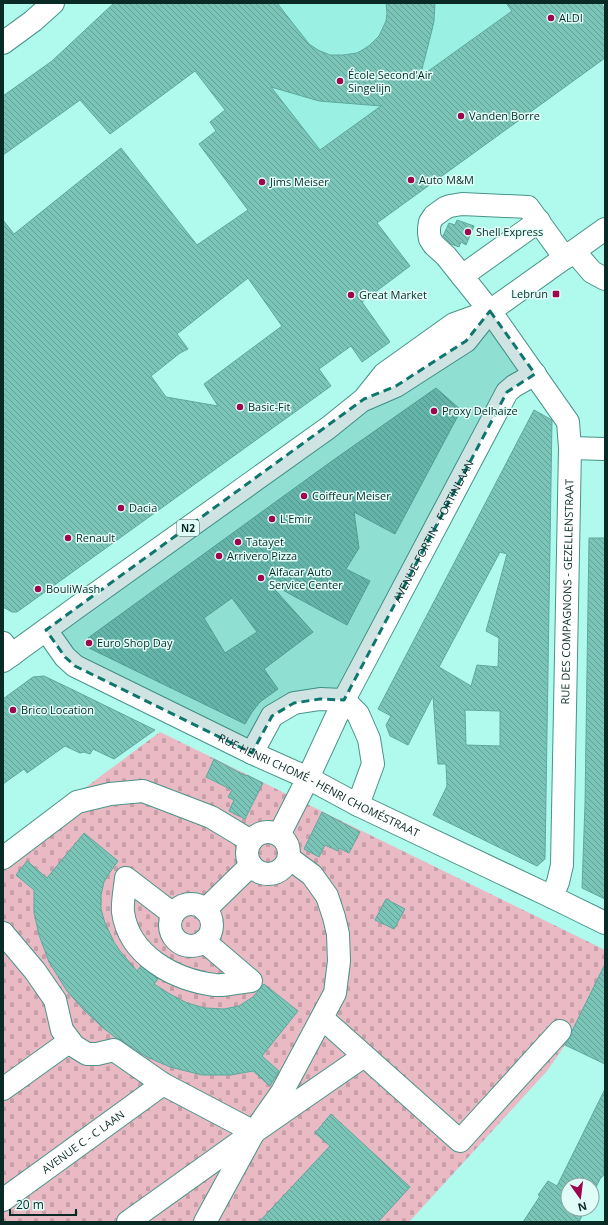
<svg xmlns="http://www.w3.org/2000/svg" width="608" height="1225" viewBox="0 0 608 1225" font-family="'Open Sans',sans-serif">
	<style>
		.built { fill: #9af1e3 }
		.cemetery { fill: url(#cemetery-stones) }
		.building { fill: url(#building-back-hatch); stroke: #5ea89d; fill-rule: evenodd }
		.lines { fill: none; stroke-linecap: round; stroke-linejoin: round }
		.minor-casing { stroke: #499388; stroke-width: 24 }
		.major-casing { stroke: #499388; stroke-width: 24 }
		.minor { stroke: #fff; stroke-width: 22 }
		.major { stroke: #fff; stroke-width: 22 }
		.marked { fill: #0f766e; fill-opacity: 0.2; stroke: #0f766e; stroke-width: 3; stroke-dasharray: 8 5; stroke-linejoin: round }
		.poi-dot { fill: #9e054d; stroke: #e1fdf8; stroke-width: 1.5 }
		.labels { text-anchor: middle; stroke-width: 3; stroke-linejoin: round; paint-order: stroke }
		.shield { fill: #e1fdf8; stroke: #4a6965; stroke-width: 1 }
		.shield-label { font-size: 10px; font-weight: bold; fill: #0a2a26 }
		.poi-label { font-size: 11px; fill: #0a2a26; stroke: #e1fdf8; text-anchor: start }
		.street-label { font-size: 11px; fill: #0a2a26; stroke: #e1fdf8 }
	</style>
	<defs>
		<pattern id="cemetery-stones" width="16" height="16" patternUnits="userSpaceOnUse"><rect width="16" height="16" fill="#e9b9c4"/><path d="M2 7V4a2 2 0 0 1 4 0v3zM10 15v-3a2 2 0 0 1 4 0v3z" fill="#c69fa8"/></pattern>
		<pattern id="building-back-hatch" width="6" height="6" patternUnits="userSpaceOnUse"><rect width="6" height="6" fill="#7ac4b8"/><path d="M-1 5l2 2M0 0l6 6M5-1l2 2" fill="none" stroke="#629f95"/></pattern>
	</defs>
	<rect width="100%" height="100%" fill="#affaed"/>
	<path class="built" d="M215,3H506L512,11L320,150L269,85Z"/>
	<path class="cemetery" d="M160,732L605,950V964L565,1045L547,1071L409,1222H3V849Z"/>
	<g class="building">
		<path d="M114,3H277L309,44L318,50L330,55H343L357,53L364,49L370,45L379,36L386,21L387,13L386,3H435L434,21L432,30L420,77L512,11L506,3H601L605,9V58L377,223L410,266L362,302L390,342L362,362L351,346L319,369L331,386L17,612H12L3,607V220L14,234L121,148L197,245L248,210L199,144L216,131L210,122L225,110L195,71L110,134L80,100L3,155V96L52,61ZM271,87L319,101L381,106L320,150ZM248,278L282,326L204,384L218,406L166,397L151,376L180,353L188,349L177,334Z"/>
		<path d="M457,220L474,226L466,245L461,242L459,247L451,244L443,236L449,223L455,225Z"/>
		<path d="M436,388L461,410L395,534L354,512L359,548L346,569L370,581L347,625L268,582L313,632L264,669L278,689L260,702L252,712L245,724L89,648L88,638L332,461ZM232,598L257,632L225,653L204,618Z"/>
		<path d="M534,410L552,420L545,859L537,866L433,815L447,786L446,764H438L433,696L408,745L390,736L386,725L391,716L378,709ZM500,552L507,554L486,631L499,638L498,667L477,665L471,686L439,667ZM465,710L500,711V746L466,745Z"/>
		<path d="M589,538H605V899L582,888L585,804Z"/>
		<path d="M44,676L67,687L155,730L114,759L93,749L90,754L84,752L80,753L65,746L27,773L24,769L3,784V699L33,677Z"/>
		<path d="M214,759L246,776L247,775L263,783L245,819L229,811L234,800L228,797L232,790L206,777Z"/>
		<path d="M322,812L360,832L349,853L339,848L338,851L325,845L319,857L304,849Z"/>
		<path d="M84,833L118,861L108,875L104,882L101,895V909L105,923L114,942L120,951L137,971L141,966L158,979L154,984L170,994L187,1003L205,1008L224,1009L239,1006L253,997L264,984L298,1011L262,1056L279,1071L270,1086L253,1071L231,1075H202L170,1067L145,1056L121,1040L116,1038L102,1027L83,1009L67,991L49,962L39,935L34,912V890L16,875L27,861L47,878Z"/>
		<path d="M386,899L405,909L394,929L375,920Z"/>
		<path d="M605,964V1064L565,1045L572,1034V1031Z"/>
		<path d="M605,1089L604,1175L600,1179L592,1195V1185H568V1209H585L579,1222H523L540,1196L538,1195L548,1181L557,1186Z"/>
		<path d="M331,1114L410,1187L378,1222H259L330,1146L315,1133Z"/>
	</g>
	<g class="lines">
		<defs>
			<g id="minor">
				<path d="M3,43L33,21L53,3"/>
				<path d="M574,251L592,272L605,279"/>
				<path d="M462,276L539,221"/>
				<path d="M570,448L605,449"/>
				<path id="s1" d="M46,630L65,657L75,666L252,753L308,778L358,805L552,897L605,923"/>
				<path d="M3,643L12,655"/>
				<path d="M252,753L272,716L294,703L320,699L344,700L358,714L369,739L373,764L358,805"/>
				<circle cx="268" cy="853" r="21"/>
				<path id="s2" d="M279,835L308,778L344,700L507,392L514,386L535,374"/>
				<path d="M3,858L77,802L110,794L143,791L211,817L251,841"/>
				<path id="s3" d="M552,897L558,882L562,865L570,448L568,422L490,311L446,256L434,245L430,239L429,233V228L430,222L434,216L445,208L450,206L462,204L528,207L565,258"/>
				<circle cx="191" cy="925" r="21"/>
				<path d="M205,910L251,865"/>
				<path d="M173,914L126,878C125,888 122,903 123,912C129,956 175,980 215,985C225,986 241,982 251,981L204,941"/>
				<path d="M3,933L35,971L55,1000L62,1030L74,1046L87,1054H97L114,1050L163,1084L254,1132"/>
				<path d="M322,1018L460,1141L560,1031"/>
				<path d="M3,1089L70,1041"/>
				<path id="s4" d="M3,1200L163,1084"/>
				<path d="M128,1222L254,1132L364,1056"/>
				<path d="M205,1222L254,1132L282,1092L335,993L339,961L338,934L334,917L327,896L312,875L289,858"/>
			</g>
			<g id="major">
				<path d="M366,399L396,386L466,341L489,312"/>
				<path d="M3,661L80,605L328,428L364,399L384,374L454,324L490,311L605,229"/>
			</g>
		</defs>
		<use href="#minor" class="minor-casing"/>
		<use href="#major" class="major-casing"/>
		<use href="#minor" class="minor"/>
		<use href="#major" class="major"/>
	</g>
	<path class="marked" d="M490,311L535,374L507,392L344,700L320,699L294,703L272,716L252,753L75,666L65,657L46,630L364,399L396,386L466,341Z"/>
	<g class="poi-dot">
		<circle cx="551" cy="18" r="4"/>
		<circle cx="340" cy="81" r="4"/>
		<circle cx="461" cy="116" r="4"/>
		<circle cx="411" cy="180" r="4"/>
		<circle cx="262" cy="182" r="4"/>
		<circle cx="468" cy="232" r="4"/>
		<rect x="552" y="290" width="8" height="8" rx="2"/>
		<circle cx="351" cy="295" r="4"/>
		<circle cx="240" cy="407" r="4"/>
		<circle cx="434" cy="411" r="4"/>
		<circle cx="304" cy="496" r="4"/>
		<circle cx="121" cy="508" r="4"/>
		<circle cx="272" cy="519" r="4"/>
		<circle cx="68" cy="538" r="4"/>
		<circle cx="238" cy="542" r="4"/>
		<circle cx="219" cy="556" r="4"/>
		<circle cx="261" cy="578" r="4"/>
		<circle cx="38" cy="589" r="4"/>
		<circle cx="89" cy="643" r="4"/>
		<circle cx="13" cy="710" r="4"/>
	</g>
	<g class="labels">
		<rect class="shield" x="177" y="520" width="22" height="16" rx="3"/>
		<g class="shield-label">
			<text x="188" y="532">N2</text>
		</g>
		<g class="poi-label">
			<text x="559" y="22">ALDI</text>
			<text x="348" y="79">École Second'Air<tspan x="348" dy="13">Singelijn</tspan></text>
			<text x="469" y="120">Vanden Borre</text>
			<text x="419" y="184">Auto M&amp;M</text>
			<text x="270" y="186">Jims Meiser</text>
			<text x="476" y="236">Shell Express</text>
			<text x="548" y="298" text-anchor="end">Lebrun</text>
			<text x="359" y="299">Great Market</text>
			<text x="248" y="411">Basic-Fit</text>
			<text x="442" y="415">Proxy Delhaize</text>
			<text x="312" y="500">Coiffeur Meiser</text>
			<text x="129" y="512">Dacia</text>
			<text x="280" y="523">L'Emir</text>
			<text x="76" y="542">Renault</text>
			<text x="246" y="546">Tatayet</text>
			<text x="227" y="560">Arrivero Pizza</text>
			<text x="269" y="576">Alfacar Auto<tspan x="269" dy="13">Service Center</tspan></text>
			<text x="46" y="593">BouliWash</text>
			<text x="97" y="647">Euro Shop Day</text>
			<text x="21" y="714">Brico Location</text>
		</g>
		<g class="street-label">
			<text dy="4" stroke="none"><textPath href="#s2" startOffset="341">AVENUE FORTIN - FORTINLAAN</textPath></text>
			<text dy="4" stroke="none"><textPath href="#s3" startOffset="307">RUE DES COMPAGNONS - GEZELLENSTRAAT</textPath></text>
			<text dy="4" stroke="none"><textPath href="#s1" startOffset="318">RUE HENRI CHOMÉ - HENRI CHOMÉSTRAAT</textPath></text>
			<text dy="4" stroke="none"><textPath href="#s4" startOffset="99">AVENUE C - C LAAN</textPath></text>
		</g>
	</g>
	<rect width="608" height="1225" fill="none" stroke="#0a2a26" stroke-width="8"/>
	<g transform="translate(580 1197) rotate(166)"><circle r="19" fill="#e1fdf8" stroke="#8ba9a4"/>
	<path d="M0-3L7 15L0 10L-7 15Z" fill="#9e054d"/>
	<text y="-6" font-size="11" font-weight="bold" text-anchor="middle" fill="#0a2a26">N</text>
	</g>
	<path d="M10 1209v6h66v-6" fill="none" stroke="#0a2a26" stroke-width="2"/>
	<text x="16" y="1209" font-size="12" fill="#0a2a26" stroke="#e1fdf8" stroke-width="3" paint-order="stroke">20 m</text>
</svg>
